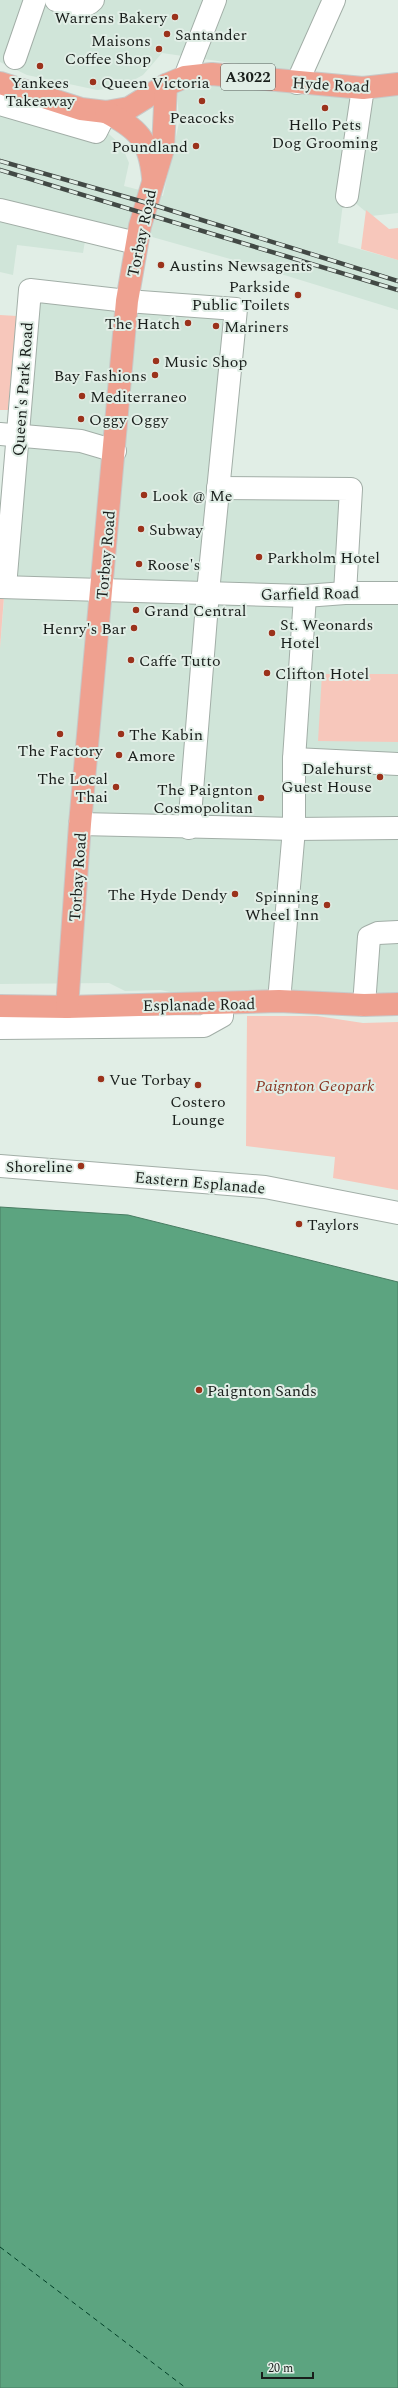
<svg xmlns="http://www.w3.org/2000/svg" width="398" height="2388" viewBox="0 0 398 2388" font-family="Spectral,serif">
	<style>
		.built { fill: #d0e5d9 }
		.green { fill: #f7c7bb }
		.water { fill: #5ca480; stroke: #487c62 }
		.lines { fill: none; stroke-linecap: round; stroke-linejoin: round }
		.ferry { stroke: #013f27; stroke-width: 1; stroke-dasharray: 5 4; stroke-linecap: butt }
		.minor-casing { stroke: #a2aea7; stroke-width: 24 }
		.major-casing { stroke: #c8c9c8; stroke-width: 24 }
		.minor { stroke: #fff; stroke-width: 22 }
		.major { stroke: #efa190; stroke-width: 22 }
		.rail-casing { stroke: #424945; stroke-width: 4.5 }
		.rail { stroke: #e1eee6; stroke-width: 3; stroke-dasharray: 9; stroke-linecap: butt }
		.poi-dot { fill: #9b321b; stroke: #e1eee6; stroke-width: 1.5 }
		.labels { text-anchor: middle; stroke-width: 4; stroke-linejoin: round; paint-order: stroke }
		.shield { fill: #e1eee6; stroke: #555c58; stroke-width: 1 }
		.shield-label { font-size: 15px; font-weight: bold; fill: #191e1b }
		.poi-label { font-size: 16px; fill: #191e1b; stroke: #e1eee6; text-anchor: start }
		.street-label { font-size: 16px; fill: #191e1b; stroke: #e1eee6 }
		.park-label { font-size: 16px; font-style: italic; fill: #883320; stroke: #e1eee6 }
	</style>
	<rect width="100%" height="100%" fill="#e1eee6"/>
	<g class="built">
		<path d="M0,0H38L47,4L98,0H332L295,72L162,53L143,75L121,87L97,90L27,75L0,62Z"/>
		<path d="M184,82L357,91L338,243L398,260V310L248,264L106,224L85,241L83,253L17,245L13,275L0,272V93L98,124L122,146L129,163L124,186L163,196L179,123L177,87Z"/>
		<path d="M398,84V213L371,216L347,196L363,88Z"/>
		<path d="M30,290L236,309L218,488L351,489L345,592L398,593V1004H222L161,990L125,991L109,983L0,984V648Z"/>
	</g>
	<g class="green">
		<path d="M366,210L389,229L398,228V260L361,249Z"/>
		<path d="M0,315L17,316L8,410H0Z"/>
		<path d="M0,597H4L0,648Z"/>
		<path d="M322,674H398V742L318,741Z"/>
		<path d="M247,1016H317L363,1023L398,1022V1190L333,1178L335,1157L246,1146Z"/>
	</g>
	<path class="water" d="M0,1207L128,1215L398,1282V2388H0Z"/>
	<g class="lines">
		<path class="ferry" d="M0,2247L186,2388"/>
		<defs>
			<g id="minor">
				<path d="M56,0C68,4 83,11 93,0"/>
				<path d="M15,58L35,0"/>
				<path d="M185,77L215,0"/>
				<path d="M297,83L334,0"/>
				<path d="M0,104L96,132L106,112"/>
				<path d="M347,196L363,88"/>
				<path d="M0,210L136,243"/>
				<path d="M0,434L81,441L115,451"/>
				<path d="M218,488L351,489L345,593"/>
				<path d="M0,587L305,596L345,593H398"/>
				<path d="M5,587L30,290L127,301L236,309L208,592L189,828"/>
				<path d="M294,759L398,764"/>
				<path d="M80,824L294,829L398,828"/>
				<path d="M279,1001L294,829V759L305,596"/>
				<path d="M364,1005L369,937L378,933L398,932"/>
				<path d="M0,1028L204,1026L222,1016V1004"/>
				<path d="M0,1166L265,1187L398,1213"/>
			</g>
			<g id="major">
				<path d="M0,83L81,109L106,112L129,108L166,85L185,77L212,74L363,88L398,84"/>
				<path d="M106,112C138,129 149,139 153,177"/>
				<path d="M0,1006L67,1007L279,1001L364,1005L398,1004"/>
				<path d="M67,1007L80,824L127,301L140,226L163,149L166,85"/>
			</g>
		</defs>
		<use href="#minor" class="minor-casing"/>
		<use href="#major" class="major-casing"/>
		<use href="#minor" class="minor"/>
		<use href="#major" class="major"/>
		<defs>
			<g id="rail">
				<path d="M0,161L147,203L398,281"/>
				<path d="M0,170L398,290"/>
			</g>
		</defs>
		<use href="#rail" class="rail-casing"/>
		<use href="#rail" class="rail"/>
	</g>
	<g class="poi-dot">
		<circle cx="175" cy="17" r="4"/>
		<circle cx="167" cy="34" r="4"/>
		<circle cx="159" cy="49" r="4"/>
		<circle cx="40" cy="66" r="4"/>
		<circle cx="93" cy="82" r="4"/>
		<circle cx="202" cy="101" r="4"/>
		<circle cx="325" cy="108" r="4"/>
		<circle cx="196" cy="146" r="4"/>
		<circle cx="161" cy="265" r="4"/>
		<circle cx="298" cy="295" r="4"/>
		<circle cx="188" cy="323" r="4"/>
		<circle cx="216" cy="326" r="4"/>
		<circle cx="156" cy="361" r="4"/>
		<circle cx="155" cy="375" r="4"/>
		<circle cx="82" cy="396" r="4"/>
		<circle cx="81" cy="419" r="4"/>
		<circle cx="144" cy="495" r="4"/>
		<circle cx="141" cy="529" r="4"/>
		<circle cx="259" cy="557" r="4"/>
		<circle cx="139" cy="564" r="4"/>
		<circle cx="136" cy="610" r="4"/>
		<circle cx="134" cy="628" r="4"/>
		<circle cx="272" cy="633" r="4"/>
		<circle cx="131" cy="660" r="4"/>
		<circle cx="267" cy="673" r="4"/>
		<circle cx="60" cy="734" r="4"/>
		<circle cx="121" cy="734" r="4"/>
		<circle cx="119" cy="755" r="4"/>
		<circle cx="380" cy="777" r="4"/>
		<circle cx="116" cy="787" r="4"/>
		<circle cx="261" cy="798" r="4"/>
		<circle cx="235" cy="894" r="4"/>
		<circle cx="327" cy="905" r="4"/>
		<circle cx="101" cy="1079" r="4"/>
		<circle cx="198" cy="1085" r="4"/>
		<circle cx="81" cy="1166" r="4"/>
		<circle cx="299" cy="1224" r="4"/>
		<circle cx="199" cy="1390" r="4"/>
	</g>
	<g class="labels">
		<rect class="shield" x="221" y="64" width="54" height="26" rx="3"/>
		<g class="shield-label">
			<text x="248" y="82">A3022</text>
		</g>
		<g class="poi-label">
			<text x="167" y="23" text-anchor="end">Warrens Bakery</text>
			<text x="175" y="40">Santander</text>
			<text x="151" y="46" text-anchor="end">Maisons<tspan x="151" dy="18">Coffee Shop</tspan></text>
			<text x="40" y="88" text-anchor="middle">Yankees<tspan x="40" dy="18">Takeaway</tspan></text>
			<text x="101" y="88">Queen Victoria</text>
			<text x="202" y="123" text-anchor="middle">Peacocks</text>
			<text x="325" y="130" text-anchor="middle">Hello Pets<tspan x="325" dy="18">Dog Grooming</tspan></text>
			<text x="188" y="152" text-anchor="end">Poundland</text>
			<text x="169" y="271">Austins Newsagents</text>
			<text x="290" y="292" text-anchor="end">Parkside<tspan x="290" dy="18">Public Toilets</tspan></text>
			<text x="180" y="329" text-anchor="end">The Hatch</text>
			<text x="224" y="332">Mariners</text>
			<text x="164" y="367">Music Shop</text>
			<text x="147" y="381" text-anchor="end">Bay Fashions</text>
			<text x="90" y="402">Mediterraneo</text>
			<text x="89" y="425">Oggy Oggy</text>
			<text x="152" y="501">Look @ Me</text>
			<text x="149" y="535">Subway</text>
			<text x="267" y="563">Parkholm Hotel</text>
			<text x="147" y="570">Roose's</text>
			<text x="144" y="616">Grand Central</text>
			<text x="280" y="630">St. Weonards<tspan x="280" dy="18">Hotel</tspan></text>
			<text x="126" y="634" text-anchor="end">Henry's Bar</text>
			<text x="139" y="666">Caffe Tutto</text>
			<text x="275" y="679">Clifton Hotel</text>
			<text x="129" y="740">The Kabin</text>
			<text x="60" y="756" text-anchor="middle">The Factory</text>
			<text x="127" y="761">Amore</text>
			<text x="372" y="774" text-anchor="end">Dalehurst<tspan x="372" dy="18">Guest House</tspan></text>
			<text x="108" y="784" text-anchor="end">The Local<tspan x="108" dy="18">Thai</tspan></text>
			<text x="253" y="795" text-anchor="end">The Paignton<tspan x="253" dy="18">Cosmopolitan</tspan></text>
			<text x="227" y="900" text-anchor="end">The Hyde Dendy</text>
			<text x="319" y="902" text-anchor="end">Spinning<tspan x="319" dy="18">Wheel Inn</tspan></text>
			<text x="109" y="1085">Vue Torbay</text>
			<text x="198" y="1107" text-anchor="middle">Costero<tspan x="198" dy="18">Lounge</tspan></text>
			<text x="73" y="1172" text-anchor="end">Shoreline</text>
			<text x="307" y="1230">Taylors</text>
			<text x="207" y="1396">Paignton Sands</text>
		</g>
		<g class="street-label">
			<text transform="translate(331 84) rotate(3)" y="6">Hyde Road</text>
			<text transform="translate(141 233) rotate(-78)" y="6">Torbay Road</text>
			<text transform="translate(22 389) rotate(-86)" y="6">Queen's Park Road</text>
			<text transform="translate(105 555) rotate(-85)" y="6">Torbay Road</text>
			<text transform="translate(310 593) rotate(-1)" y="6">Garfield Road</text>
			<text transform="translate(77 877) rotate(-86)" y="6">Torbay Road</text>
			<text transform="translate(199 1004) rotate(-1)" y="6">Esplanade Road</text>
			<text transform="translate(200 1182) rotate(5)" y="6">Eastern Esplanade</text>
		</g>
		<g class="park-label">
			<text x="315" y="1091">Paignton Geopark</text>
		</g>
	</g>
	<path d="M262 2372v6h51v-6" fill="none" stroke="#191e1b" stroke-width="2"/>
	<text x="268" y="2372" font-size="12" fill="#191e1b" stroke="#e1eee6" stroke-width="3" paint-order="stroke">20 m</text>
</svg>
